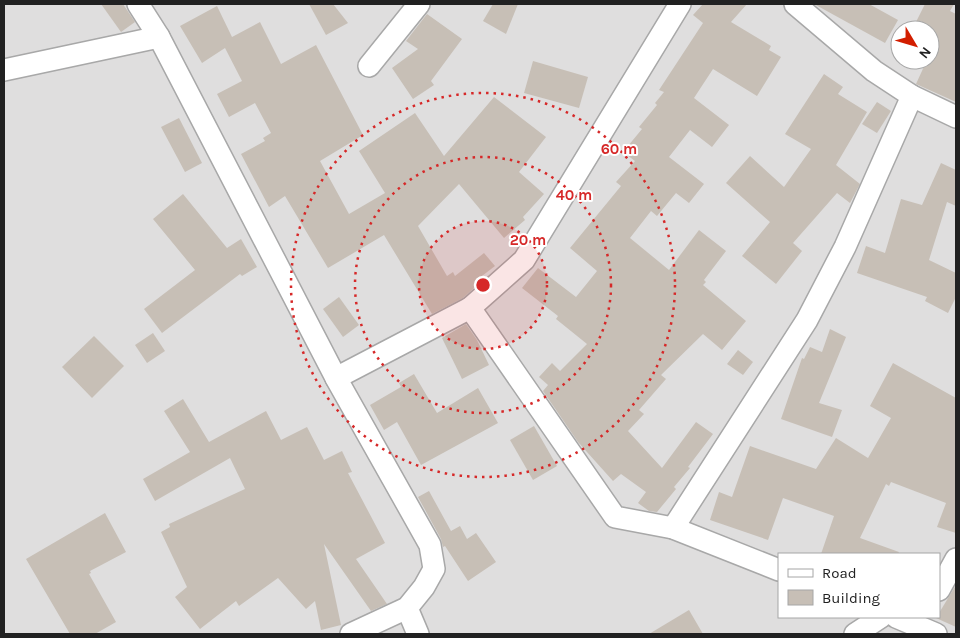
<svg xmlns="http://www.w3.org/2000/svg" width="960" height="638" viewBox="0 0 960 638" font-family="Karla,sans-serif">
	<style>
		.residential { fill: #dfdede; fill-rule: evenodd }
		.building { fill: #c7bfb6 }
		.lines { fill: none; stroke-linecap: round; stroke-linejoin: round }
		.street-casing { stroke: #a8a8a8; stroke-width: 24 }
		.street { stroke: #fff; stroke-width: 21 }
		.ring { fill: none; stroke: #d62828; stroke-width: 2.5; stroke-dasharray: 2.5 5 }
		.centre { fill: #d62828; stroke: #fff; stroke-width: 2.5 }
		.ring-label { font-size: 15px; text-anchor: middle; font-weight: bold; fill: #d62828; stroke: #fff; stroke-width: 4; stroke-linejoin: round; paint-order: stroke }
	</style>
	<rect width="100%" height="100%" fill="#f1efe7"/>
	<path class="residential" d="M4,4H956V634H4ZM900,30H930V60H900ZM779,554H939V617H779Z"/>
	<g class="building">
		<path d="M101,4H123L135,22L121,32Z"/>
		<path d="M309,4H333L348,23L326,35Z"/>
		<path d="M493,4H518L506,34L483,21Z"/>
		<path d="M703,4H747L731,22L771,46L769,50L781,57L757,96L713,69L694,98L729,125L712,147L690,130L669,157L704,184L689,203L676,193L657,216L651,211L630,238L669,270L699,230L726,251L704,280L706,282L703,285L746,321L722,350L703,334L661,375L666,379L639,410L644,414L628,431L662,468L696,422L713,434L688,467L690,468L674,487L676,489L657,512L649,511L638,503L646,492L621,474L613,481L578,442L543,391L548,385L539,377L552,363L560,371L587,344L556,319L558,316L522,288L538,268L576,297L597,271L570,248L621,186L616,182L635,161L623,152L642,129L639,127L657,105L655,103L664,92L659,90L703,23L693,15Z"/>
		<path d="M814,4H869L898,20L885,43Z"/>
		<path d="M925,4H954L950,11L956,14V102L916,84L927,60H930V30H912Z"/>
		<path d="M217,6L232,37L260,22L281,64L316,45L363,135L320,161L349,214L385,193L359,151L415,113L444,156L494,97L546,137L519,172L544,194L523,217L525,220L504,238L459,184L418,226L447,276L453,272L455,276L484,253L495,266L482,276L485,278L463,298L432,314L384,235L328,268L285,196L269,207L241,154L265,141L263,138L271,133L255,103L229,117L217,94L242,81L225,48L202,63L180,26Z"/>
		<path d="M427,14L462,39L431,81L434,85L413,99L392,68L418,49L406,41Z"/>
		<path d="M533,61L588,77L579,108L524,93Z"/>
		<path d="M824,74L843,87L838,94L867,112L836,165L860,184L850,203L837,193L793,243L802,251L776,284L742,256L770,222L726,183L750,156L784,187L811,149L785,134Z"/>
		<path d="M877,102L891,111L877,133L862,124Z"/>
		<path d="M179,118L202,163L185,172L161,127Z"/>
		<path d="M941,163L956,170V206L947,202L929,260L956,273V297L948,313L925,301L927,297L857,273L866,246L885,253L901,199L922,205Z"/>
		<path d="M183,194L227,248L241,239L257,267L242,276L240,274L162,333L144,309L195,270L153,219Z"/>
		<path d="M339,297L359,325L343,337L323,309Z"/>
		<path d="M466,324L477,340L489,365L462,379L442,338Z"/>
		<path d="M830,329L846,337L819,403L842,410L832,437L781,419L802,358L804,359L810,347L822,352Z"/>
		<path d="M153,333L165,351L147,363L135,345Z"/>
		<path d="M94,336L124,366L92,398L62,367Z"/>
		<path d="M738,350L753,362L743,375L727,364Z"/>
		<path d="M893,363L956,398V533L937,527L946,503L891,482L889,486L886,484L860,538L899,552L898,554H821L834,516L783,498L768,540L710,520L719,492L732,497L750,446L816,469L836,438L868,458L891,418L870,406Z"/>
		<path d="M414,374L437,413L478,388L498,423L421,465L397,422L384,430L370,405L401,387L399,383Z"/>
		<path d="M183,399L209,442L266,411L281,440L307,427L324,460L342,451L352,472L348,473L385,543L356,559L387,604L371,611L324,544L341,625L321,630L315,601L306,609L278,578L239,606L236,601L200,629L175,597L187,587L161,532L170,527L169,524L245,489L230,458L155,501L143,479L190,452L164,411Z"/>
		<path d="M534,426L557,466L533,480L510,440Z"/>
		<path d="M429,491L451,531L460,526L467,539L476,533L496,562L468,581L445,546L443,547L441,539L418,497Z"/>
		<path d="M105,513L126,552L90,571L91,573L89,574L116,622L95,634H70L26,559Z"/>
		<path d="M956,585V627L936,618Z"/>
		<path d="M689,610L703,634H649Z"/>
	</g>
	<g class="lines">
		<defs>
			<g id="street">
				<path d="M138,4L159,37L336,378L430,545L434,569L424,587L407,608L351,634"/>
				<path d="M795,4L874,71L912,96L956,117"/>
				<path d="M369,66L419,4"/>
				<path d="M4,70L159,37"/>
				<path d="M470,308L615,517L673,528L779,570"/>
				<path d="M336,378L470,308L524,260L680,4"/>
				<path d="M673,528L807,320L845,247L912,96"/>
				<path d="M939,590L956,559"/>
				<path d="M407,608L418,634"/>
				<path d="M896,617L936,634"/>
				<path d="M855,634L881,617"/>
			</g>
		</defs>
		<use href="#street" class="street-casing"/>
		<use href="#street" class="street"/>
	</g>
	<circle cx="483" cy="285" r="64" fill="#d62828" fill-opacity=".12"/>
	<g class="ring">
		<circle cx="483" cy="285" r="64"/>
		<circle cx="483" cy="285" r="128"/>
		<circle cx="483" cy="285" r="192"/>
	</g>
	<circle cx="483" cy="285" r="8" class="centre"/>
	<g class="ring-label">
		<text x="619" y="154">60 m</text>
		<text x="574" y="200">40 m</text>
		<text x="528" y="245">20 m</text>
	</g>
	<rect width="960" height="638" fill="none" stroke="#212121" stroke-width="10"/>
	<rect x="778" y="553" width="162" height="65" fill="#ffffff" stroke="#a6a6a6"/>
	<rect x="788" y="569" width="25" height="8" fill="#ffffff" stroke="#a6a6a6"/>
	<text x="822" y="578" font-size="15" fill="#212121">Road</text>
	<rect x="788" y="590" width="25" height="15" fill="#c7bfb6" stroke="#a6a6a6"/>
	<text x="822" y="603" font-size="15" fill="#212121">Building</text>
	<g transform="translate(915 45) rotate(128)"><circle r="24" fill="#ffffff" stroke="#a6a6a6"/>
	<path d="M0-4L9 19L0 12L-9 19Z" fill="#d21e00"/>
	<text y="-8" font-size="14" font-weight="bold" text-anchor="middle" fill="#212121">N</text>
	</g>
</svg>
